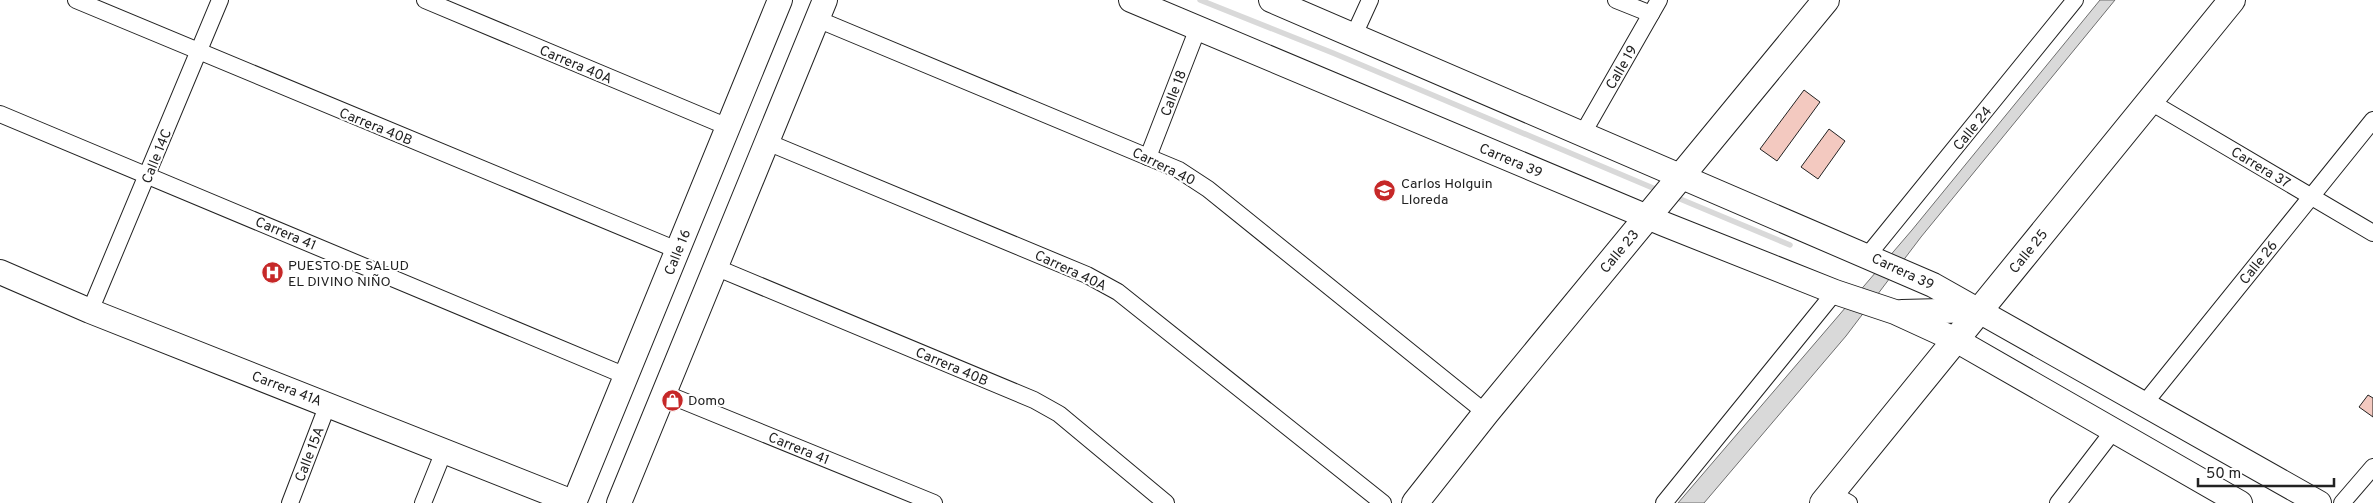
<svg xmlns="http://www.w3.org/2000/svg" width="2373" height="503" viewBox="0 0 2373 503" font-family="Overpass,sans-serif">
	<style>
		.water { fill: #d9d9d9; stroke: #6f6f6f }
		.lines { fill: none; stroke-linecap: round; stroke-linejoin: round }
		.stream { stroke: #d9d9d9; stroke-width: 5.5 }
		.building { fill: #f3c9c0; stroke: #222 }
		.street-casing { stroke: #222; stroke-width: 18 }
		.secondary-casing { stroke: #222; stroke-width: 26 }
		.primary-casing { stroke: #222; stroke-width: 28 }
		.street { stroke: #fff; stroke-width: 16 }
		.secondary { stroke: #fff; stroke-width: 24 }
		.primary { stroke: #fff; stroke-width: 26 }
		.labels { text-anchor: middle; stroke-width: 4; stroke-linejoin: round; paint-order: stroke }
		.street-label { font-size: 14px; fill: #222; stroke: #fff }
		.poi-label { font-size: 14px; fill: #222; stroke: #fff; text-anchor: start }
	</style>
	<rect width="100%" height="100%" fill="#fff"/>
	<path class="water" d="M2100,0H2115L1921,237L1846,336L1704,503H1678L1912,230Z"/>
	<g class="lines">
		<g class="stream">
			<path d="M1200,0L1333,53L1660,191"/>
			<path d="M1673,196L1790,245"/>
		</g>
	</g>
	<g class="building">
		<path d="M1804,90L1820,102L1777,161L1760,149Z"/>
		<path d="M1829,129L1845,141L1818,179L1801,167Z"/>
		<path d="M2368,395L2373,398V417L2359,407Z"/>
	</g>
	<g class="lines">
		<defs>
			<g id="street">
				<path d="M76,0L677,250"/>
				<path d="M425,0L728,127"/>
				<path d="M1616,0L1651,14"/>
				<path d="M817,19L1179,170L1208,189L1486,413"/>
				<path d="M1354,35L1370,0"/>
				<path d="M2149,101L2373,233"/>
				<path d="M0,114L626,376"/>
				<path d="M1583,133L1659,0"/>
				<path d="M767,142L1087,275L1118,292L1383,503"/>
				<path d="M1148,157L1198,28"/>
				<path d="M1868,255L2075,0"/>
				<path d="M715,267L1034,400L1059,414L1166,503"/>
				<path d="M90,311L220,0"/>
				<path d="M664,393L934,503"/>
				<path d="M2144,404L2373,120"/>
				<path d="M1831,493L1849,503"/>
				<path d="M290,503L328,404"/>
				<path d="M423,503L444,451"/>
				<path d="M1664,503L1835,292"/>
				<path d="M2058,503L2114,430"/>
				<path d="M2342,503L2373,467"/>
			</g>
			<g id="secondary">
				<path d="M1131,0L1664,224L1835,292L1895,312L1956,340L2240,503"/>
				<path d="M1271,0L1933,285L2319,503"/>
				<path d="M0,272L90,311L575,503"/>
				<path d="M1902,312L1979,310"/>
				<path d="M574,503L780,0"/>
				<path d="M619,503L825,0"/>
			</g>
			<g id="primary">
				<path d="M1415,503L1486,413L1826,0"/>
				<path d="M1823,503L2232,0"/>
			</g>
		</defs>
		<use href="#street" class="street-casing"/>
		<use href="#secondary" class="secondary-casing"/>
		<use href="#primary" class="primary-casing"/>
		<use href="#street" class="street"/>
		<use href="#secondary" class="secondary"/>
		<use href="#primary" class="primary"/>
	</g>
	<defs>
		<symbol id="school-disc" viewBox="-11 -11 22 22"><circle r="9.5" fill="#c62828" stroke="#fff"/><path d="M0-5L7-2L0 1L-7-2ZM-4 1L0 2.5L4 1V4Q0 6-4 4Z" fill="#fff"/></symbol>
		<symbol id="hospital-disc" viewBox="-11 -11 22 22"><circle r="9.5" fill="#c62828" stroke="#fff"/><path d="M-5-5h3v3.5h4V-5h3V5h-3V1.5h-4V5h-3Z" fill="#fff"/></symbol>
		<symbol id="shop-disc" viewBox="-11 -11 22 22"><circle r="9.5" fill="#c62828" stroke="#fff"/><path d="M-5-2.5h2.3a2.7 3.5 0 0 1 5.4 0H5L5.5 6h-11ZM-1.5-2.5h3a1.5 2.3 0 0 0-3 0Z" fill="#fff"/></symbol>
	</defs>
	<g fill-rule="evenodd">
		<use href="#school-disc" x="1372" y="178" width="25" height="25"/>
		<use href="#hospital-disc" x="260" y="260" width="25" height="25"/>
		<use href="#shop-disc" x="660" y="388" width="25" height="25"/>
	</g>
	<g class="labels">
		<g class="street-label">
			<text transform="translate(576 64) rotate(23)" y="5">Carrera 40A</text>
			<text transform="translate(1621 67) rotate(-60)" y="5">Calle 19</text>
			<text transform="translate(1173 93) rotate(-69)" y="5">Calle 18</text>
			<text transform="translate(376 126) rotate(22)" y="5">Carrera 40B</text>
			<text transform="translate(1972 128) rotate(-51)" y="5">Calle 24</text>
			<text transform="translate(156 156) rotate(-68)" y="5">Calle 14C</text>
			<text transform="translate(1511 160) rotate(23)" y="5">Carrera 39</text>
			<text transform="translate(1164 166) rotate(26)" y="5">Carrera 40</text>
			<text transform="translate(2261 167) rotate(31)" y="5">Carrera 37</text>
			<text transform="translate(286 233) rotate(23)" y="5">Carrera 41</text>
			<text transform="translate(1619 251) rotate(-50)" y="5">Calle 23</text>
			<text transform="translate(2028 251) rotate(-51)" y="5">Calle 25</text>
			<text transform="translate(677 252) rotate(-68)" y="5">Calle 16</text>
			<text transform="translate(2258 262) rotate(-51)" y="5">Calle 26</text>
			<text transform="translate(1071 270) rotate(25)" y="5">Carrera 40A</text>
			<text transform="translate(1903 271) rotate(25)" y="5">Carrera 39</text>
			<text transform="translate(952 366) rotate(23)" y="5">Carrera 40B</text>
			<text transform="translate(287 388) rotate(21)" y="5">Carrera 41A</text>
			<text transform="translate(799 448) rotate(22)" y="5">Carrera 41</text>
			<text transform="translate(309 454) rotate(-69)" y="5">Calle 15A</text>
		</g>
		<g class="poi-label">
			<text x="1401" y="188">Carlos Holguin<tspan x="1401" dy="16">Lloreda</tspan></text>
			<text x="288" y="270">PUESTO DE SALUD<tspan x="288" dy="16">EL DIVINO NIÑO</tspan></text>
			<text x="688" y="405">Domo</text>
		</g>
	</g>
	<path d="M2198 478v8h136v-8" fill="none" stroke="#222222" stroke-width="2.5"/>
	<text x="2206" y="478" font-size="15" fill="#222222" stroke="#ffffff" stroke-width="4" paint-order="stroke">50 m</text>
</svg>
